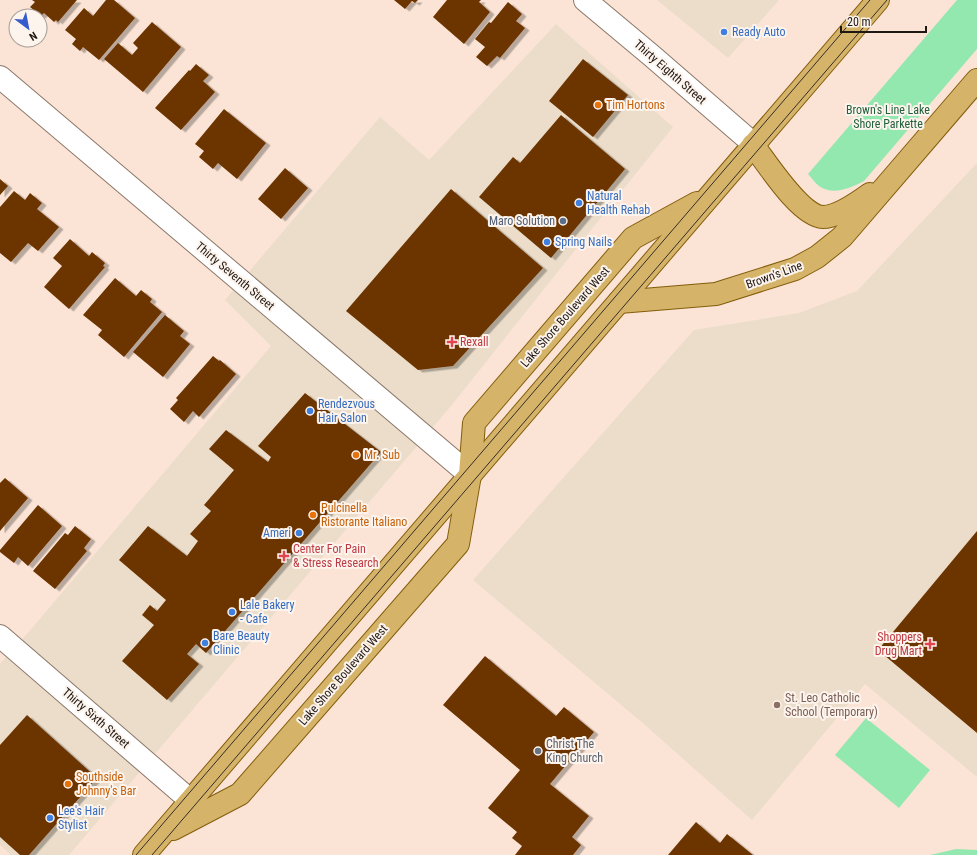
<svg xmlns="http://www.w3.org/2000/svg" width="977" height="855" viewBox="0 0 977 855" font-family="'Roboto Condensed',sans-serif">
	<style>
		.commercial { fill: #ebddca }
		.park { fill: #93e8b0 }
		.building { fill: #6c3500; filter: url(#shadow) }
		.lines { fill: none; stroke-linecap: round; stroke-linejoin: round }
		.minor-casing { stroke: #8b7769; stroke-width: 24 }
		.major-casing { stroke: #835d0b; stroke-width: 24 }
		.minor { stroke: #fff; stroke-width: 22 }
		.major { stroke: #d5b46a; stroke-width: 22 }
		.tram { stroke: #362c26; stroke-width: 1 }
		.shop-dot { fill: #3f7fe0; stroke: #fdf4ee; stroke-width: 1.5 }
		.food-dot { fill: #e8710a; stroke: #fdf4ee; stroke-width: 1.5 }
		.service-dot { fill: #5c6f8a; stroke: #fdf4ee; stroke-width: 1.5 }
		.health-dot { fill: #e0444e; stroke: #fdf4ee; stroke-width: 1.5 }
		.education-dot { fill: #8d6e63; stroke: #fdf4ee; stroke-width: 1.5 }
		.worship-dot { fill: #6b7280; stroke: #fdf4ee; stroke-width: 1.5 }
		.labels { text-anchor: middle; stroke-width: 4; stroke-linejoin: round; paint-order: stroke }
		.shop-label { font-size: 12px; fill: #366cbe; stroke: #fdf4ee; text-anchor: start }
		.street-label { font-size: 12px; fill: #1f1712; stroke: #fdf4ee }
		.food-label { font-size: 12px; fill: #c56008; stroke: #fdf4ee; text-anchor: start }
		.park-label { font-size: 12px; fill: #21623c; stroke: #fdf4ee }
		.service-label { font-size: 12px; fill: #4e5e75; stroke: #fdf4ee; text-anchor: end }
		.health-label { font-size: 12px; fill: #be3a42; stroke: #fdf4ee; text-anchor: start }
		.education-label { font-size: 12px; fill: #785e54; stroke: #fdf4ee; text-anchor: start }
		.worship-label { font-size: 12px; fill: #5b616d; stroke: #fdf4ee; text-anchor: start }
	</style>
	<defs>
		<filter id="shadow"><feDropShadow dx="4.5" dy="2.5" stdDeviation="0" flood-color="#0004"/></filter>
	</defs>
	<rect width="100%" height="100%" fill="#fbe4d5"/>
	<g class="commercial">
		<path d="M657,0H779L728,58Z"/>
		<path d="M556,24L673,127L451,406L69,855H11L0,845V664L33,627L271,346L225,300L380,117L429,160Z"/>
		<path d="M977,163V777L865,684L752,820L645,725L473,580L694,330L799,313L857,291Z"/>
	</g>
	<g class="park">
		<path d="M957,0H977V49L864,181C851,188 833,196 819,186C815,183 812,178 808,174Z"/>
		<path d="M866,718L930,770L899,808L835,755Z"/>
		<path d="M956,849L977,850V855H930Z"/>
	</g>
	<g class="building">
		<path d="M32,0H77L58,22L56,20L54,22L44,13L41,16L30,7L35,2Z"/>
		<path d="M106,0H114L135,18L99,60L83,47L80,51L72,44L76,39L65,30L84,8L93,16Z"/>
		<path d="M394,0H418L415,3L412,1L405,9Z"/>
		<path d="M447,0H481L479,2L490,12L464,44L433,17Z"/>
		<path d="M508,2L522,14L516,21L525,28L500,58L497,56L487,66L476,57L485,47L475,39L489,22L491,23Z"/>
		<path d="M152,22L181,47L143,92L104,59L118,43L132,55L138,48L133,43Z"/>
		<path d="M583,59L628,95L593,137L549,101Z"/>
		<path d="M196,64L209,75L203,81L215,92L181,130L155,108L189,70L190,71Z"/>
		<path d="M224,109L266,143L237,179L218,163L213,169L199,157L204,151L195,144Z"/>
		<path d="M561,115L625,169L551,258L479,197L513,157L520,163Z"/>
		<path d="M285,168L308,188L281,219L258,199Z"/>
		<path d="M0,179L8,186L0,195Z"/>
		<path d="M451,189L543,268L453,366L418,370L346,311Z"/>
		<path d="M14,191L25,200L30,193L42,203L37,209L59,227L38,251L28,243L11,262L0,253V207Z"/>
		<path d="M70,239L89,256L92,252L105,263L103,266L105,267L69,309L44,287L62,266L53,258Z"/>
		<path d="M115,278L136,296L141,290L152,299L150,302L162,312L124,357L98,335L102,330L83,315Z"/>
		<path d="M165,315L184,331L180,336L190,344L163,377L133,352Z"/>
		<path d="M213,356L219,361L220,360L236,374L199,417L193,411L184,422L170,409L178,400L176,398Z"/>
		<path d="M305,393L381,452L206,653L196,644L187,654L199,664L167,700L122,661L154,625L142,615L150,605L157,611L166,600L119,560L148,526L187,556L198,541L190,534L211,511L204,505L234,470L209,449L226,430L268,462L271,457L258,446Z"/>
		<path d="M5,478L28,498L0,531V483Z"/>
		<path d="M38,505L62,526L28,566L18,557L14,563L0,552V550Z"/>
		<path d="M75,526L91,539L84,548L87,551L55,589L33,571L65,533L68,535Z"/>
		<path d="M977,531V733L878,650Z"/>
		<path d="M485,656L556,716L564,707L594,732L550,784L589,816L572,837L581,845L573,855H515L522,846L512,838L517,832L488,808L520,770L443,705Z"/>
		<path d="M27,715L97,778L29,855H20L0,837V745Z"/>
		<path d="M696,822L720,843L727,834L753,855H668Z"/>
	</g>
	<g class="lines">
		<defs>
			<g id="minor">
				<path d="M585,0L652,56L749,140L753,145"/>
				<path d="M0,77L470,475"/>
				<path d="M0,636L191,801"/>
			</g>
			<g id="major">
				<path d="M753,145C767,163 800,216 823,217C837,217 859,202 870,194"/>
				<path d="M619,302L716,294L795,269L817,257L842,237L977,80"/>
				<path d="M173,829L240,794L458,544L470,475L474,423L633,238L697,203"/>
				<path d="M144,855L878,0"/>
			</g>
		</defs>
		<use href="#minor" class="minor-casing"/>
		<use href="#major" class="major-casing"/>
		<use href="#minor" class="minor"/>
		<use href="#major" class="major"/>
		<g class="tram">
			<path d="M136,855L870,0"/>
			<path d="M152,855L887,0"/>
		</g>
	</g>
	<g class="shop-dot">
		<circle cx="724" cy="32" r="4"/>
		<circle cx="579" cy="203" r="4"/>
		<circle cx="547" cy="242" r="4"/>
		<circle cx="310" cy="411" r="4"/>
		<circle cx="299" cy="533" r="4"/>
		<circle cx="232" cy="612" r="4"/>
		<circle cx="205" cy="643" r="4"/>
		<circle cx="50" cy="818" r="4"/>
	</g>
	<g class="food-dot">
		<circle cx="598" cy="105" r="4"/>
		<circle cx="356" cy="455" r="4"/>
		<circle cx="313" cy="515" r="4"/>
		<circle cx="68" cy="784" r="4"/>
	</g>
	<circle class="service-dot" cx="563" cy="221" r="4"/>
	<g class="health-dot">
		<path d="M450 336h4v4h4v4h-4v4h-4v-4h-4v-4h4z"/>
		<path d="M282 550h4v4h4v4h-4v4h-4v-4h-4v-4h4z"/>
		<path d="M928 638h4v4h4v4h-4v4h-4v-4h-4v-4h4z"/>
	</g>
	<circle class="education-dot" cx="777" cy="705" r="4"/>
	<circle class="worship-dot" cx="538" cy="751" r="4"/>
	<g class="labels">
		<g class="shop-label">
			<text x="732" y="36">Ready Auto</text>
			<text x="587" y="200">Natural<tspan x="587" dy="14">Health Rehab</tspan></text>
			<text x="555" y="246">Spring Nails</text>
			<text x="318" y="408">Rendezvous<tspan x="318" dy="14">Hair Salon</tspan></text>
			<text x="291" y="537" text-anchor="end">Ameri</text>
			<text x="240" y="609">Lale Bakery<tspan x="240" dy="14">- Cafe</tspan></text>
			<text x="213" y="640">Bare Beauty<tspan x="213" dy="14">Clinic</tspan></text>
			<text x="58" y="815">Lee's Hair<tspan x="58" dy="14">Stylist</tspan></text>
		</g>
		<g class="street-label">
			<text transform="translate(670 72) rotate(41)" y="4">Thirty Eighth Street</text>
			<text transform="translate(774 275) rotate(-20)" y="4">Brown's Line</text>
			<text transform="translate(235 276) rotate(40)" y="4">Thirty Seventh Street</text>
			<text transform="translate(565 317) rotate(-49)" y="4">Lake Shore Boulevard West</text>
			<text transform="translate(343 675) rotate(-49)" y="4">Lake Shore Boulevard West</text>
			<text transform="translate(96 718) rotate(41)" y="4">Thirty Sixth Street</text>
		</g>
		<g class="food-label">
			<text x="606" y="109">Tim Hortons</text>
			<text x="364" y="459">Mr. Sub</text>
			<text x="321" y="512">Pulcinella<tspan x="321" dy="14">Ristorante Italiano</tspan></text>
			<text x="76" y="781">Southside<tspan x="76" dy="14">Johnny's Bar</tspan></text>
		</g>
		<g class="park-label">
			<text x="888" y="114">Brown's Line Lake<tspan x="888" dy="14">Shore Parkette</tspan></text>
		</g>
		<g class="service-label">
			<text x="555" y="225">Maro Solution</text>
		</g>
		<g class="health-label">
			<text x="460" y="346">Rexall</text>
			<text x="293" y="553">Center For Pain<tspan x="293" dy="14">&amp; Stress Research</tspan></text>
			<text x="922" y="641" text-anchor="end">Shoppers<tspan x="922" dy="14">Drug Mart</tspan></text>
		</g>
		<g class="education-label">
			<text x="785" y="702">St. Leo Catholic<tspan x="785" dy="14">School (Temporary)</tspan></text>
		</g>
		<g class="worship-label">
			<text x="546" y="748">Christ The<tspan x="546" dy="14">King Church</tspan></text>
		</g>
	</g>
	<g transform="translate(28 28) rotate(148)"><circle r="19" fill="#fdf4ee" stroke="#a49c96"/>
	<path d="M0-3L7 15L0 10L-7 15Z" fill="#345ccc"/>
	<text y="-6" font-size="11" font-weight="bold" text-anchor="middle" fill="#1f1712">N</text>
	</g>
	<path d="M841 26v6h85v-6" fill="none" stroke="#1f1712" stroke-width="2"/>
	<text x="847" y="26" font-size="12" fill="#1f1712" stroke="#fdf4ee" stroke-width="3" paint-order="stroke">20 m</text>
</svg>
